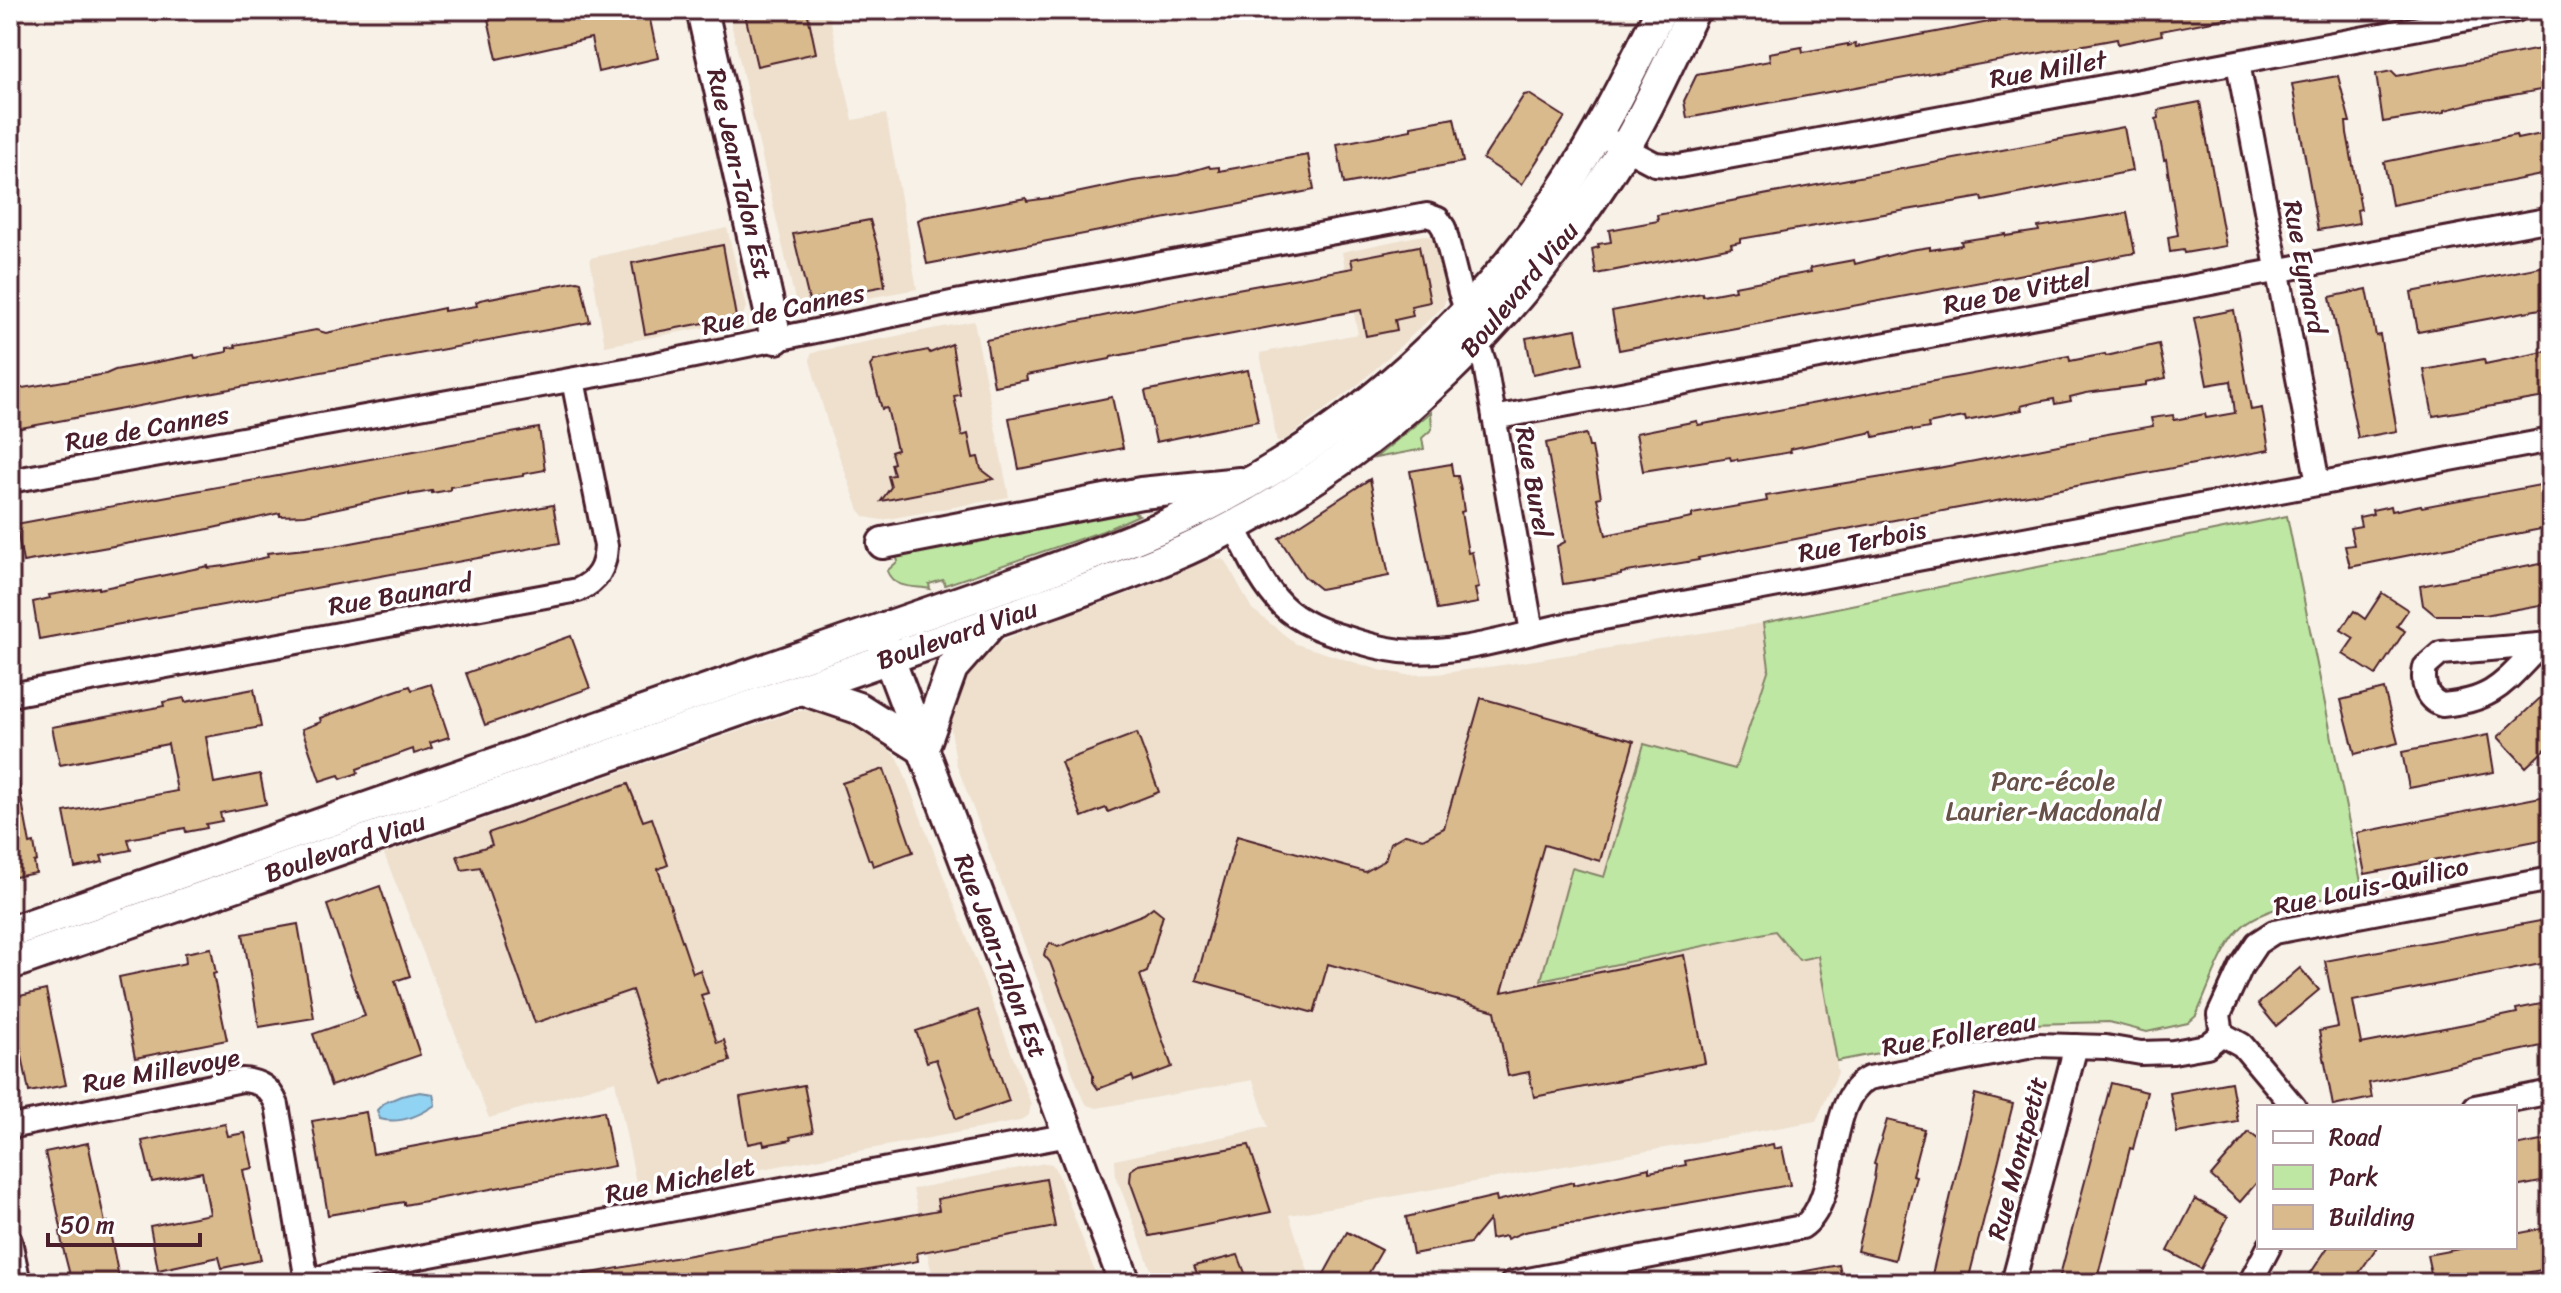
<svg xmlns="http://www.w3.org/2000/svg" width="2561" height="1293" viewBox="0 0 2561 1293" font-family="Sriracha,sans-serif">
	<style>
		.built { fill: #eee0cd }
		.green { fill: #bde7a3; stroke: #848367; stroke-width: 2 }
		.water { fill: #91d3f2; stroke: #758ba2; stroke-width: 2 }
		.building { fill: #d9ba8d; stroke: #4a1f2b; stroke-width: 2 }
		.lines { fill: none; stroke-linecap: round; stroke-linejoin: round }
		.street-casing { stroke: #4a1f2b; stroke-width: 28 }
		.secondary-casing { stroke: #4a1f2b; stroke-width: 36 }
		.street { stroke: #fff; stroke-width: 22 }
		.secondary { stroke: #fff; stroke-width: 30 }
		.labels { text-anchor: middle; stroke-width: 7; stroke-linejoin: round; paint-order: stroke }
		.street-label { font-size: 26px; fill: #4a1f2b; stroke: #fff }
		.park-label { font-size: 26px; fill: #675149; stroke: #fff }
	</style>
	<rect width="100%" height="100%" fill="#f7f1e8"/>
	<filter id="ink" filterUnits="userSpaceOnUse"><feTurbulence type="fractalNoise" baseFrequency=".0125" numOctaves="2"/><feDisplacementMap in="SourceGraphic" scale="16" xChannelSelector="R" yChannelSelector="G"/><feConvolveMatrix kernelMatrix="1 2 1 2 8 2 1 2 1" color-interpolation-filters="sRGB"/></filter>
	<g filter="url(#ink)">
		<g class="built">
			<path d="M728,10H828L853,120L886,114L917,289L808,309L796,304Z"/>
			<path d="M727,228L746,307L742,318L734,322L605,346L590,258Z"/>
			<path d="M1423,235L1431,237L1436,245L1446,299L1443,307L1360,383L1286,439L1277,442L1260,353L1358,334L1342,252Z"/>
			<path d="M974,321L1009,497L882,520L865,517L859,510L829,428L810,361L811,354L819,351Z"/>
			<path d="M1212,558L1222,559L1227,563L1252,609L1296,644L1379,670L1407,675L1437,674L1510,664L1763,623L1769,668L1735,770L1644,744L1603,877L1572,869L1542,980L1775,931L1799,959L1818,956L1838,1073L1816,1121L1289,1215L1312,1283H1156L1116,1176L1115,1160L1268,1127L1253,1080L1097,1108L1087,1105L1081,1095L956,763L950,723L952,708L965,674L986,650L999,642L1031,628L1139,590Z"/>
			<path d="M812,710L848,719L867,729L898,758L1031,1104L1029,1115L1020,1121L638,1192L615,1081L489,1118L384,854L797,711Z"/>
			<path d="M1045,1163L1052,1164L1058,1174L1099,1283H934L913,1189Z"/>
		</g>
		<g class="green">
			<path d="M1431,412L1432,429L1422,438L1424,449L1375,458Z"/>
			<path d="M1131,511L1139,515L1103,531L945,585L943,580L929,584L930,589C913,586 894,589 887,571L898,561L896,557Z"/>
			<path d="M2287,516L2363,892C2328,899 2261,903 2238,931C2220,952 2208,990 2196,1016L2188,1023L2147,1032L2109,1022L2028,1024L1837,1061L1818,956L1799,960L1775,931L1541,980L1572,868L1604,877L1644,744L1735,769L1769,668L1763,623Z"/>
		</g>
		<path class="water" d="M420,1092L433,1094L435,1105C419,1116 399,1124 380,1119L377,1110L384,1103L401,1096Z"/>
		<g class="building">
			<path d="M486,10H648L658,58L598,72L591,38L497,59Z"/>
			<path d="M744,10H807L816,53L757,66Z"/>
			<path d="M2020,10H2227L2228,18L2161,31L2162,35L2118,44L2117,39L1687,118L1684,101L1697,74L1770,61L1769,53L1802,47L1803,52L1848,44V46L1855,44L1856,47L2021,16Z"/>
			<path d="M2551,47V88L2486,100L2445,110V112L2383,122L2376,74L2392,71L2397,76Z"/>
			<path d="M2338,76L2350,122H2346L2347,133L2361,209L2357,210L2359,223L2318,230L2292,84Z"/>
			<path d="M1529,94L1565,117L1522,184L1483,159L1524,95Z"/>
			<path d="M2200,102L2226,246L2184,253L2183,250L2170,252L2168,237L2178,235L2166,159L2164,160L2156,119L2159,118L2158,110Z"/>
			<path d="M1454,118L1463,162L1344,184L1337,144L1411,130V126Z"/>
			<path d="M2124,127L2132,171L1983,201L1982,197L1740,239V242L1731,244L1732,247L1596,274L1592,249L1599,247L1598,244L1611,242L1609,230L1658,221L1657,215Z"/>
			<path d="M2551,132V173L2392,205L2384,162L2516,135L2517,139Z"/>
			<path d="M1308,155L1314,190L927,264L918,220L924,217L1026,198L1027,201L1057,197L1133,181L1178,175L1209,166L1210,168L1219,167V171Z"/>
			<path d="M2127,213L2135,253L1619,350L1612,311L1702,293L1703,296L1735,290L1734,286L1811,272L1810,268L1854,260L1855,264L1910,250L1930,247V250L1962,245L1961,241L2006,234V236L2039,231L2038,227Z"/>
			<path d="M870,220L880,256L885,286L809,300L793,234Z"/>
			<path d="M723,245L736,317L645,334L632,263Z"/>
			<path d="M1419,246L1430,302L1411,306L1413,316L1395,320L1397,330L1366,336L1361,310L1111,357L1110,359L1026,375L1027,380L994,386L986,340L1210,294L1353,268L1351,259Z"/>
			<path d="M2551,265V307L2418,332L2411,292Z"/>
			<path d="M577,281L581,282L590,322L10,430V390L106,374L115,370L194,355L195,358L227,352V348L236,347L235,345L316,330L326,333L444,308V311L477,306L476,302L480,300Z"/>
			<path d="M2367,289L2376,336L2380,335L2397,431L2358,438L2330,297Z"/>
			<path d="M2234,310L2251,410L2262,408L2269,450L1857,527L1698,558L1699,560L1621,573V575L1563,584L1557,546L1565,542L1546,443L1586,434L1589,447H1592L1601,497L1597,498L1606,535L1692,518V514L1767,501L1766,496L1938,468L2090,439V437L2153,426L2151,418L2173,415L2174,420L2205,414L2206,418L2235,413L2231,381L2207,385L2194,318Z"/>
			<path d="M1576,329L1583,364L1533,374L1526,338Z"/>
			<path d="M952,344L960,395L954,396L962,436L968,434L973,458L978,457L981,469L994,479L881,501L891,487L888,476L894,475L891,464L894,463L891,452L897,450L887,408L882,409L870,366L874,361L928,350L930,353Z"/>
			<path d="M2159,344L2166,378L2146,382V385L2086,393L2070,397L2071,401L2055,404L2054,399L2037,402L2021,406L2022,410L1966,421L1965,417L1947,420L1928,424L1929,428L1913,431L1912,429L1874,437L1873,432L1790,449L1791,452L1738,461L1737,459L1731,460L1730,457L1643,471L1636,433L1697,421L1698,425L2069,356L2070,361L2105,354L2106,356Z"/>
			<path d="M2548,351L2551,354V396L2433,416L2424,370L2484,359L2485,364Z"/>
			<path d="M1248,370L1258,421L1156,442L1145,391Z"/>
			<path d="M1112,397L1123,448L1019,469L1009,418Z"/>
			<path d="M539,428L545,470L523,474V476L450,487V490L432,493V491L409,495V493L305,515L280,516V513L204,530L23,562L16,524Z"/>
			<path d="M1451,464L1453,476H1458L1461,491L1464,511L1461,512L1468,553L1472,552L1475,568L1479,588L1475,589L1478,603L1437,610L1410,471Z"/>
			<path d="M1370,479L1389,576L1320,589L1304,576L1279,538Z"/>
			<path d="M2551,483V527L2350,567L2345,546L2354,545L2350,528L2361,526L2359,517L2373,514L2372,510L2391,506L2392,511L2421,505L2422,507Z"/>
			<path d="M553,505L560,543L39,639L33,602L50,598L49,595L99,587V589L208,566V568L225,566L268,557L267,553L335,546Z"/>
			<path d="M2551,561V603L2485,615H2435L2423,605L2420,586Z"/>
			<path d="M2382,593L2408,610L2397,626L2405,631L2376,675L2343,654L2354,638L2341,630L2354,611L2365,619Z"/>
			<path d="M571,636L590,688L485,725L466,673Z"/>
			<path d="M431,684L449,737L430,743L432,748L414,754L413,749L357,769L358,773L341,779L339,775L320,781L302,729L321,722L320,718L386,694L410,686L412,690Z"/>
			<path d="M2551,688V744L2526,767L2498,737Z"/>
			<path d="M254,689L261,727L206,737L214,783L260,774L266,804L220,813L222,821L206,824L207,828L186,832L185,828L128,839L131,850L101,856L103,862L75,868L64,812L177,791L168,744L60,765L52,727L164,706L163,702L184,698L185,702Z"/>
			<path d="M2384,689L2398,743L2355,754L2341,700Z"/>
			<path d="M1481,698L1634,741L1600,861L1544,845L1502,992L1684,955L1705,1063L1534,1097L1529,1072L1508,1076L1495,1011L1328,964L1314,1013L1196,980L1237,836L1365,872L1385,860L1390,843L1406,834L1423,839L1444,828Z"/>
			<path d="M1137,733L1159,792L1108,812L1106,808L1082,817L1061,762Z"/>
			<path d="M2488,735L2494,772L2409,788L2402,752Z"/>
			<path d="M884,769L913,852L873,866L871,860H869L842,783Z"/>
			<path d="M18,780L30,844L34,843L37,861L34,862L36,873L10,878V781Z"/>
			<path d="M628,784L643,821L652,818L668,865L658,869L693,973L700,970L708,993L701,995L717,1043L724,1040L730,1061L663,1084L632,990L535,1023L480,867L462,870L457,856L492,845L488,833Z"/>
			<path d="M2551,795V838L2365,874L2357,833Z"/>
			<path d="M380,886L410,976L395,981L420,1055L331,1086L313,1034L365,1016L327,905Z"/>
			<path d="M1153,907L1163,915L1147,972L1140,975L1172,1067L1134,1081L1132,1076L1098,1089L1093,1082V1075L1050,962L1044,955L1045,951L1050,943L1058,947L1144,914Z"/>
			<path d="M2551,919V962L2353,1001L2361,1044L2470,1023L2517,1013L2516,1009L2551,1002V1044L2369,1083L2372,1098L2333,1106L2319,1031L2338,1027L2325,961Z"/>
			<path d="M298,924L314,1018L259,1027L243,934Z"/>
			<path d="M211,948L216,973L213,974L227,1040L135,1058L119,977L186,963L185,953Z"/>
			<path d="M2300,968L2319,990L2276,1026L2258,1004Z"/>
			<path d="M46,990L66,1085L29,1092L11,998Z"/>
			<path d="M978,1010L1009,1101L956,1119L936,1059L927,1062L916,1031Z"/>
			<path d="M2231,1082L2238,1122L2177,1133L2170,1093Z"/>
			<path d="M2111,1083L2147,1092L2133,1149L2130,1148L2096,1283H2058Z"/>
			<path d="M804,1085L813,1132L790,1137L791,1140L764,1145L763,1141L748,1144L740,1097Z"/>
			<path d="M1975,1094L2013,1104L1968,1281L1930,1283Z"/>
			<path d="M604,1111L614,1166L404,1205V1202L328,1215L312,1121L366,1112L373,1154Z"/>
			<path d="M1887,1120L1924,1129L1912,1175L1916,1176L1895,1260L1857,1251L1874,1179L1876,1164L1874,1163Z"/>
			<path d="M225,1124L228,1136L245,1133L253,1168L243,1170L261,1260L222,1268L219,1257L158,1270L150,1226L210,1214L202,1172L152,1182L142,1141Z"/>
			<path d="M2249,1132L2259,1140V1180L2240,1202L2211,1176Z"/>
			<path d="M2546,1140L2551,1180L2515,1187V1146Z"/>
			<path d="M88,1143L105,1223L108,1222L120,1283H72L63,1248L60,1232H62L45,1152Z"/>
			<path d="M1773,1144L1774,1149L1782,1147L1790,1185L1630,1213L1583,1223L1568,1224L1524,1232L1507,1239L1506,1236L1491,1239L1489,1220L1470,1243L1413,1254L1406,1217L1496,1196L1497,1201L1573,1182V1185L1649,1168V1172L1686,1165L1685,1161Z"/>
			<path d="M1249,1145L1271,1212L1150,1236L1130,1181L1131,1170L1138,1165Z"/>
			<path d="M1046,1179L1055,1227L917,1253L918,1261L797,1283H580V1275L939,1210L937,1199Z"/>
			<path d="M2195,1199L2228,1217L2201,1269L2168,1251Z"/>
			<path d="M2551,1227V1268L2495,1279L2496,1283H2433L2427,1255L2470,1247H2515V1234Z"/>
			<path d="M1347,1232L1382,1250L1363,1283H1319Z"/>
			<path d="M2328,1247H2377L2352,1283H2304Z"/>
			<path d="M1238,1255L1249,1283H1201L1194,1266Z"/>
			<path d="M1839,1265L1843,1283H1785L1784,1275Z"/>
		</g>
		<g class="lines">
			<defs>
				<g id="street">
					<path d="M2238,63L2318,483"/>
					<path d="M1613,142L1655,164L1679,166L2516,10"/>
					<path d="M1494,418L2551,219"/>
					<path d="M10,481L636,368L956,302L1427,215L1438,219L1444,228L1460,292L1485,365L1532,632"/>
					<path d="M1234,526C1248,553 1260,583 1282,605C1300,623 1323,631 1347,638C1365,644 1383,649 1401,651C1455,656 1514,636 1566,625L2551,440"/>
					<path d="M2540,646C2504,682 2496,700 2442,705C2425,699 2422,683 2425,667L2441,653L2551,644"/>
					<path d="M10,695L578,590C598,581 605,568 606,546L573,380"/>
					<path d="M2222,1034L2219,1015L2241,967L2257,943L2274,932L2551,879"/>
					<path d="M2222,1034L2242,1045L2294,1107"/>
					<path d="M2475,1107L2551,1092"/>
					<path d="M10,1127L242,1080C260,1081 270,1088 277,1105L307,1281"/>
					<path d="M10,1241L19,1283"/>
					<path d="M302,1283L340,1272L1069,1135"/>
					<path d="M1512,1283L1802,1227C1842,1201 1824,1099 1869,1078L2038,1045L2106,1047L2141,1053L2173,1052L2207,1046L2222,1034"/>
					<path d="M2013,1283L2076,1046"/>
					<path d="M2250,1283L2269,1247"/>
				</g>
				<g id="secondary">
					<path d="M702,10L776,338"/>
					<path d="M883,543L1141,493L1240,483"/>
					<path d="M883,643L1125,1283"/>
					<path d="M802,689L858,708L923,749"/>
					<path d="M923,749L952,668L989,626"/>
					<path d="M10,932L1037,575C1100,552 1163,530 1222,498C1356,428 1479,318 1562,191C1600,134 1630,72 1661,10"/>
					<path d="M10,964L1056,600C1111,580 1167,561 1219,534C1389,448 1524,312 1623,151C1650,106 1671,57 1694,10"/>
				</g>
			</defs>
			<use href="#street" class="street-casing"/>
			<use href="#secondary" class="secondary-casing"/>
			<use href="#street" class="street"/>
			<use href="#secondary" class="secondary"/>
		</g>
	</g>
	<g class="labels">
		<g class="street-label">
			<text transform="translate(2048 69) rotate(-10)" y="9">Rue Millet</text>
			<text transform="translate(740 174) rotate(77)" y="9">Rue Jean-Talon Est</text>
			<text transform="translate(2305 267) rotate(79)" y="9">Rue Eymard</text>
			<text transform="translate(1519 289) rotate(-50)" y="9">Boulevard Viau</text>
			<text transform="translate(2017 291) rotate(-11)" y="9">Rue De Vittel</text>
			<text transform="translate(783 309) rotate(-12)" y="9">Rue de Cannes</text>
			<text transform="translate(147 428) rotate(-10)" y="9">Rue de Cannes</text>
			<text transform="translate(1534 482) rotate(80)" y="9">Rue Burel</text>
			<text transform="translate(1862 541) rotate(-11)" y="9">Rue Terbois</text>
			<text transform="translate(400 594) rotate(-10)" y="9">Rue Baunard</text>
			<text transform="translate(957 634) rotate(-19)" y="9">Boulevard Viau</text>
			<text transform="translate(345 847) rotate(-19)" y="9">Boulevard Viau</text>
			<text transform="translate(2371 886) rotate(-12)" y="9">Rue Louis-Quilico</text>
			<text transform="translate(1001 956) rotate(69)" y="9">Rue Jean-Talon Est</text>
			<text transform="translate(1959 1034) rotate(-10)" y="9">Rue Follereau</text>
			<text transform="translate(161 1070) rotate(-10)" y="9">Rue Millevoye</text>
			<text transform="translate(2017 1158) rotate(-75)" y="9">Rue Montpetit</text>
			<text transform="translate(680 1180) rotate(-11)" y="9">Rue Michelet</text>
		</g>
		<g class="park-label">
			<text x="2053" y="790">Parc-école<tspan x="2053" dy="30">Laurier-Macdonald</tspan></text>
		</g>
	</g>
	<rect width="2561" height="1293" fill="none" stroke="#fff" stroke-width="40"/>
	<rect x="20" y="20" width="2521" height="1253" fill="none" stroke="#4a1f2b" stroke-width="3" filter="url(#ink)"/>
	<rect x="2257" y="1105" width="260" height="144" fill="#ffffff" stroke="#b7a5aa" stroke-width="2"/>
	<rect x="2273" y="1131" width="40" height="12" fill="#ffffff" stroke="#b7a5aa" stroke-width="2"/>
	<text x="2329" y="1145" font-size="24" fill="#4a1f2b">Road</text>
	<rect x="2273" y="1165" width="40" height="24" fill="#bde7a3" stroke="#b7a5aa" stroke-width="2"/>
	<text x="2329" y="1185" font-size="24" fill="#4a1f2b">Park</text>
	<rect x="2273" y="1205" width="40" height="24" fill="#d9ba8d" stroke="#b7a5aa" stroke-width="2"/>
	<text x="2329" y="1225" font-size="24" fill="#4a1f2b">Building</text>
	<path d="M48 1233v12h152v-12" fill="none" stroke="#4a1f2b" stroke-width="4"/>
	<text x="60" y="1233" font-size="24" fill="#4a1f2b" stroke="#ffffff" stroke-width="6" paint-order="stroke">50 m</text>
</svg>
